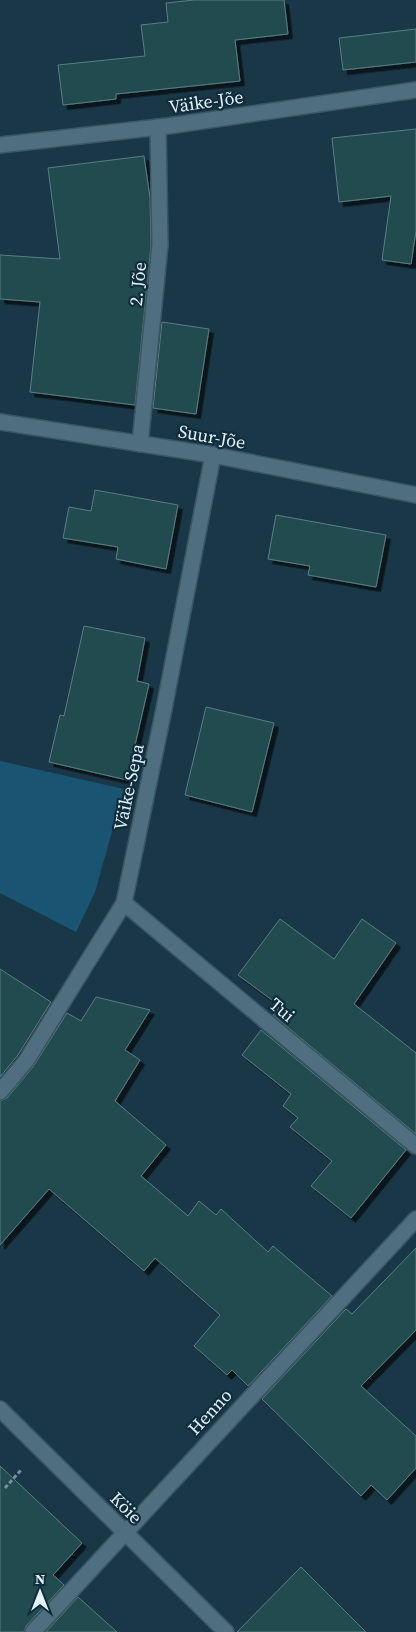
<svg xmlns="http://www.w3.org/2000/svg" width="416" height="1632" viewBox="0 0 416 1632" font-family="'Source Serif 4',serif">
	<style>
		.green { fill: #195572 }
		.building { fill: #214b50; stroke: #577f84; filter: url(#shadow) }
		.lines { fill: none; stroke-linecap: round; stroke-linejoin: round }
		.minor-casing { stroke: #3c5563; stroke-width: 18 }
		.path { stroke: #788f9c; stroke-width: 3; stroke-dasharray: 4 2.5; stroke-linecap: butt }
		.minor { stroke: #4f6e7f; stroke-width: 15 }
		.labels { text-anchor: middle; stroke-width: 4.5; stroke-linejoin: round; paint-order: stroke }
		.street-label { font-size: 18px; fill: #e2f3fd; stroke: #0f2d3c }
	</style>
	<defs>
		<filter id="shadow"><feDropShadow dx="4.5" dy="4.5" stdDeviation="0" flood-color="#0009"/></filter>
	</defs>
	<rect width="100%" height="100%" fill="#1a3747"/>
	<path class="green" d="M0,761L124,789L95,892L76,932L0,893Z"/>
	<g class="building">
		<path d="M194,0H284L288,34L235,40L240,81L116,94V99L63,105L58,65L145,56L141,25L168,22L166,3Z"/>
		<path d="M416,29V62L343,70L339,38Z"/>
		<path d="M416,129V231L411,264L382,260L391,196L339,202L332,138Z"/>
		<path d="M144,156L150,198L151,245L135,405L30,392L40,302L0,299V255L60,259L48,168Z"/>
		<path d="M162,322L209,329L196,414L153,408Z"/>
		<path d="M95,490L178,505L166,569L116,559L118,547L63,538L69,507L91,511Z"/>
		<path d="M276,515L386,535L376,587L308,575L310,566L268,559Z"/>
		<path d="M84,626L145,638L137,681L149,684L127,780L49,762L60,715L64,716Z"/>
		<path d="M206,707L274,723L252,812L185,795Z"/>
		<path d="M280,919L334,959L362,919L396,943L354,1004L416,1053V1134L273,1015L280,1006L238,975Z"/>
		<path d="M0,969L51,1002L18,1055L0,1077Z"/>
		<path d="M96,997L150,1010L125,1050L140,1060L115,1101L166,1145L141,1176L188,1216L199,1201L216,1215L221,1209L268,1252L273,1246L332,1296L248,1386L232,1370L227,1375L194,1346L220,1315L155,1258L144,1271L49,1189L0,1245V1101L7,1098L33,1067L67,1013L81,1021Z"/>
		<path d="M261,1030L406,1150L351,1218L311,1186L332,1161L290,1127L298,1118L283,1106L291,1094L242,1055Z"/>
		<path d="M416,1248V1330L361,1386L416,1436V1468L387,1500L371,1485L361,1496L262,1399L346,1309L352,1314Z"/>
		<path d="M0,1466L82,1543L53,1575L64,1585L26,1626L24,1632H0Z"/>
		<path d="M301,1567L366,1632H237Z"/>
		<path d="M78,1597L117,1632H46Z"/>
	</g>
	<g class="lines">
		<defs>
			<g id="minor">
				<path d="M0,145L168,126L416,90"/>
				<path d="M0,422L213,455L416,495"/>
				<path d="M140,444L160,245L158,127"/>
				<path d="M124,903L416,1146"/>
				<path d="M0,1092L26,1061L124,903L164,709L213,455"/>
				<path d="M0,1409L226,1632"/>
				<path d="M33,1632L416,1219"/>
			</g>
		</defs>
		<use href="#minor" class="minor-casing"/>
		<path class="path" d="M5,1488L21,1470"/>
		<use href="#minor" class="minor"/>
	</g>
	<g class="labels">
		<g class="street-label">
			<text transform="translate(206 102) rotate(-8)" y="6">Väike-Jõe</text>
			<text transform="translate(138 284) rotate(-84)" y="6">2. Jõe</text>
			<text transform="translate(212 437) rotate(10)" y="6">Suur-Jõe</text>
			<text transform="translate(129 787) rotate(-78)" y="6">Väike-Sepa</text>
			<text transform="translate(282 1010) rotate(40)" y="6">Tui</text>
			<text transform="translate(210 1412) rotate(-47)" y="6">Henno</text>
			<text transform="translate(126 1508) rotate(45)" y="6">Köie</text>
		</g>
	</g>
	<g transform="translate(40 1592)" stroke="#0f2d3c" stroke-width="4" paint-order="stroke">
	<path d="M0-4L9 19L0 12L-9 19Z" fill="#e2f3fd"/>
	<text y="-8" font-size="14" font-weight="bold" text-anchor="middle" fill="#e2f3fd">N</text>
	</g>
</svg>
